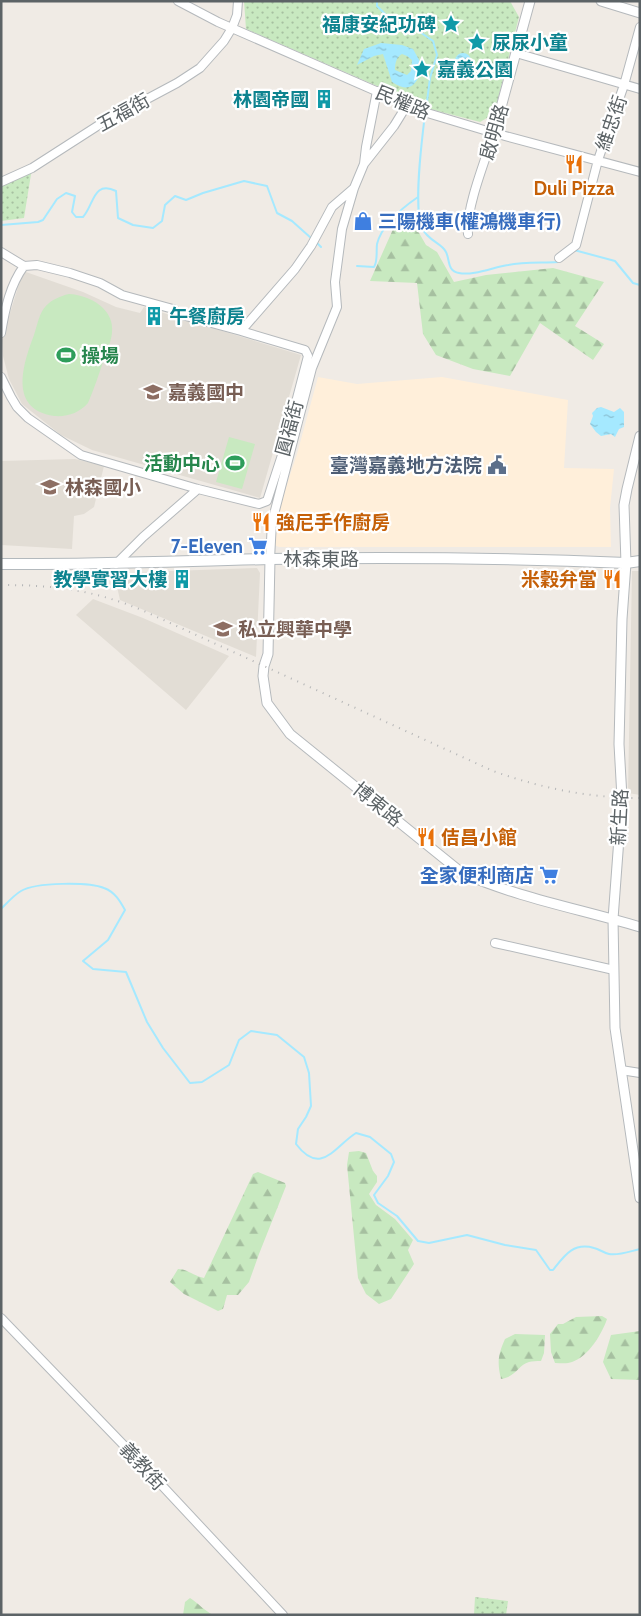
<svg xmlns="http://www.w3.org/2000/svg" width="641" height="1616" font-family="Cabin,'Noto Sans TC',sans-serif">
<defs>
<pattern id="green-dots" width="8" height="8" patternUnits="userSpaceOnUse" patternTransform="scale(1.25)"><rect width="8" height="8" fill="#c8e9c0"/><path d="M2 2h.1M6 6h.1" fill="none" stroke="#a6c0a0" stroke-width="1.8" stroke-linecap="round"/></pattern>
<pattern id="forest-firs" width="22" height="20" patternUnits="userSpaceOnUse" patternTransform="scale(1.25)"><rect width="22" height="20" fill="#c8e9c0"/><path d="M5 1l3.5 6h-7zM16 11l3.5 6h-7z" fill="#a6c0a0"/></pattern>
<pattern id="water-ripples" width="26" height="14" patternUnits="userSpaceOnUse" patternTransform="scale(1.25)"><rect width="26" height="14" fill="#a5e9ff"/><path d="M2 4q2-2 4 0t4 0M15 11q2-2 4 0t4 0" fill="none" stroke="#8ac0d2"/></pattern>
</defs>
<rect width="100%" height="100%" fill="#f0ebe5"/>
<path fill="#ffefda" d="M318,377L357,384L442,377L568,400L564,468L614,469L610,508L611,547H279L274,545L278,511L297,454Z"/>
<path fill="#e2ddd5" d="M23,271L83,292L116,307L140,313L144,307L301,355L260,498L92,450L61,435L22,404L9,379L3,356L2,339Z
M75,459L104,466L94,507L84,514L74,516L72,549L1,545V461Z
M257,568L260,573L256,657L120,600L114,573Z
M632,571H640V795L628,793Z
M93,599L143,618L229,656L186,710L76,615Z"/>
<path fill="url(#green-dots)" d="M244,1H510L519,17L494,114L480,122L430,109L246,29Z
M32,168L24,218L1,221V182Z
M475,1597L508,1601L506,1615H474Z"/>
<path fill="url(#forest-firs)" d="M407,212L426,245L437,252L454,282L486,275L553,268L604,282L575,326L604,344L593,360L540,323L510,376L473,369L436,355L423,334L417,283L370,281L394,227Z
M359,1151L366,1153L373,1171L377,1176V1182L369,1194L376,1205L395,1219L413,1240L408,1250L414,1264L391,1299L379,1304L366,1294L358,1278L347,1165L349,1152Z
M258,1172L285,1183L286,1186L259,1254L249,1282L238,1295H227L223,1309L218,1311L184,1294L170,1282L178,1269C187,1269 194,1276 204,1278L253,1174Z
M602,1316L607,1319C602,1334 588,1357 572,1362C567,1364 561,1363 555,1363L551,1352L550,1334L558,1324H563L576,1317Z
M640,1331V1380L611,1379L603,1362L611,1335Z
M515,1334L545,1335L544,1353L541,1361C537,1361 532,1361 529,1362C518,1365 516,1377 501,1379C497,1362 498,1355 505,1339Z
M190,1598C198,1603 205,1611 213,1615H183L185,1602Z"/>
<path fill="#c8e9c0" d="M69,294C90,295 115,309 112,333C111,342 107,351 104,359C99,374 94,389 88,403C79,413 68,417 54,416C8,409 23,364 34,335C37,326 39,314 45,307C51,300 60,296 69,294Z
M229,437L255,444L242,489L216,482Z"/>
<path fill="url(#water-ripples)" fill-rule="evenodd" d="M381,43L402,45L413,49L423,67C416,85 411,94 392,82L383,54L374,56L357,65L364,49ZM402,54L407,56L412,60L411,71L407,75L395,70C395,64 396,57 402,54Z
M455 61a8 8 0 1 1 16 0a8 8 0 1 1-16 0Z
M601,407L614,412L620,408L624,412V427L619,429L615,437L611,434L601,436L596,432L590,424L593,416L592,413L597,408Z"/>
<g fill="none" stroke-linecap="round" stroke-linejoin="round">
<path stroke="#a5e9ff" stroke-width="2" d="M377,1V6L390,19L420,32L433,41L437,55L430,78L426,109
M425,114C422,139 413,207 422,228C428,241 442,243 446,252C450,260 447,271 459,273C473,276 494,267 508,265C524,262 541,263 558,262L560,260
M1,225L38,222L43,220L57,199L66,193L75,196L72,212L76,217H83C94,205 93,180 116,191L118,218L133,225L153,228L162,221L165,205L175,196L186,200L203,193L244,181L267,186L277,213L292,221L311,238
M315,241L321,247
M574,250L615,261L633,283L640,285
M357,266L374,267C378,261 376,252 377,244C382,224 402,208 418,197
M1,909C7,903 14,895 21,891C36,882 89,882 104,888C115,892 120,901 125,910L108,940L83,961L93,969L126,972L147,1022L163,1048L190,1083L202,1082L229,1065L239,1040L251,1031L277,1035L304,1057L309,1073L311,1106L306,1117L298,1129L296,1144C321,1177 335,1146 356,1133L370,1137L391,1154L394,1162L388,1176L374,1195L378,1203L397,1216L418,1241L429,1243L467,1235L505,1245L536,1250L550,1270H553C564,1256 573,1242 594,1248C599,1249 604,1253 609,1254C618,1256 631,1251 640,1249"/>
<g stroke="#b5b9bc" stroke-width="10">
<path id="minor" d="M178,1L218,22L424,112L494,133L640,172
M516,53L640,89
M364,164L394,126L407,105
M1,182L32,168L102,123L177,83L200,68L224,41L232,28L237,15L238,1
M468,234C465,210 486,158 494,133
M1,252L24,266
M559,258L576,245L598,160L624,85L640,27
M1,333C5,309 10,285 24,266L37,265L70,273L100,283L122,295L173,309L182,315L241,331
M1,377L11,397L17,407L28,418L81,455L198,489L259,504L267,501L283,452L308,356L305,350L241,331L295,269L311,246L332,207L354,188
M270,559L272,522L312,368L337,307L335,282L342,229L354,188L364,164L366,147L377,91
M116,564L143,537L198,489
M495,943L614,970
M621,1070L640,1073
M1,1318L140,1462L283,1615"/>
</g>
<g stroke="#b5b9bc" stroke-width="11">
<path id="tertiary" d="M601,1L640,13
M494,133L530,1
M640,436L627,489L624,505L626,563L622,619L619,744L622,798L613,919L615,1028L640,1198
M270,559L268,654L264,666L263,676L267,703L290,734L462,873C519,898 580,909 640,927"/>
</g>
<g stroke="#b3b9bd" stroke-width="12">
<path id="secondary" d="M1,564C91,565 180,561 270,559C389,557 507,558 626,563L640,561"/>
</g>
<use href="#minor" stroke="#fff" stroke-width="8"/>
<use href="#tertiary" stroke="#fff" stroke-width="9"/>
<use href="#secondary" stroke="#fff" stroke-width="10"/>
<path stroke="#b4b5b6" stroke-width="2" stroke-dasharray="1 6" stroke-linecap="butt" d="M1,585C55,585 94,590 144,611L493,771C541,788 589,798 640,798"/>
</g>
<defs>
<g id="sight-bare" transform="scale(1.5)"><path d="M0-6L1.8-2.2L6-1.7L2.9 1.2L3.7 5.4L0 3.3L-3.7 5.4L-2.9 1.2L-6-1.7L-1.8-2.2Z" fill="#0f9aa8" stroke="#fff" stroke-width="2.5" paint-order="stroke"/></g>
<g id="building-bare" transform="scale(1.5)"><path d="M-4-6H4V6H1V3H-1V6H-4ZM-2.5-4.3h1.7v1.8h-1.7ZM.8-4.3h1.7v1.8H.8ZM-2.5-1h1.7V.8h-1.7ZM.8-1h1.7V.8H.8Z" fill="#0f9aa8" stroke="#fff" stroke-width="2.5" paint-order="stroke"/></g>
<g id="restaurant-bare" transform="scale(1.5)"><path d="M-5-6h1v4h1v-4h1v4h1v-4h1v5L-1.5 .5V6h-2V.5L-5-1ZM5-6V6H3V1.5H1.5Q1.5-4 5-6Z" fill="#e8710a" stroke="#fff" stroke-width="2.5" paint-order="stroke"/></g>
<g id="shop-bare" transform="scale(1.5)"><path d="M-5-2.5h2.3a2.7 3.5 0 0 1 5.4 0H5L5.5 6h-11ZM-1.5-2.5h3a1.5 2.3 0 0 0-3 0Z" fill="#3f7fe0" stroke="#fff" stroke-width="2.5" paint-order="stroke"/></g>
<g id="stadium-bare" transform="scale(1.5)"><path d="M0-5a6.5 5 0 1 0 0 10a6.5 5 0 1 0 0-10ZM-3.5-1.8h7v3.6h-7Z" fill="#2e9e5b" stroke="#fff" stroke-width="2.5" paint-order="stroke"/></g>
<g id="school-bare" transform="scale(1.5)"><path d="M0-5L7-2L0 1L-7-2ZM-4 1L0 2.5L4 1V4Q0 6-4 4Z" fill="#8d6e63" stroke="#fff" stroke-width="2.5" paint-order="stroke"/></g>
<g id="civic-bare" transform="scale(1.5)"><path d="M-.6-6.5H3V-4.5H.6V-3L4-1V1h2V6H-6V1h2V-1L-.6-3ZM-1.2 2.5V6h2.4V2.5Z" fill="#5c6f8a" stroke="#fff" stroke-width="2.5" paint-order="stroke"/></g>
<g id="supermarket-bare" transform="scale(1.5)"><path d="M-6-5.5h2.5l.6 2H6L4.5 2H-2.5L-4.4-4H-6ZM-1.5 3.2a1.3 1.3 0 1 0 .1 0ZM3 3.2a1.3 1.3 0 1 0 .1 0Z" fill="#3f7fe0" stroke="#fff" stroke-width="2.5" paint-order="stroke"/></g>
</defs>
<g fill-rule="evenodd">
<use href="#sight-bare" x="451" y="24"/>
<use href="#sight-bare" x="477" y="42"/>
<use href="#sight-bare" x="422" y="69"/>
<use href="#building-bare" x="324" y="99"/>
<use href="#restaurant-bare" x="574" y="164"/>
<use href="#shop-bare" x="363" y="221"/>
<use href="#building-bare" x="154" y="316"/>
<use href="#stadium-bare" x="66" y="355"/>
<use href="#school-bare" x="153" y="392"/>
<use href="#stadium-bare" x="235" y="463"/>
<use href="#civic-bare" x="497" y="465"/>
<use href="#school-bare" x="50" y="487"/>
<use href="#restaurant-bare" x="261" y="522"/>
<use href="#supermarket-bare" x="258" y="546"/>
<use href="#building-bare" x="182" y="579"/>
<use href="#restaurant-bare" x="612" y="579"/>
<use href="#school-bare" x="223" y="629"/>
<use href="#restaurant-bare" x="426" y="837"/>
<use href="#supermarket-bare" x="549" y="875"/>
</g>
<g text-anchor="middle" stroke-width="4.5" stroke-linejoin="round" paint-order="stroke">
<g font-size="19" font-weight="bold" fill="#0d838f" stroke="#fff" text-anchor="end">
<text x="436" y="31">福康安紀功碑</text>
<text x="492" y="49" text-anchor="start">尿尿小童</text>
<text x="437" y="76" text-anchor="start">嘉義公園</text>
<text x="309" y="106">林園帝國</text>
<text x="169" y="323" text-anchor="start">午餐廚房</text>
<text x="167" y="586">教學實習大樓</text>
</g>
<g font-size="19" fill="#5c6366" stroke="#fff">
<text transform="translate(403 102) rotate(23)" y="7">民權路</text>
<text transform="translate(123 112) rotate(-29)" y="7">五福街</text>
<text transform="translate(611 123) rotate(-71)" y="7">維忠街</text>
<text transform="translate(494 132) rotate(-74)" y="7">啟明路</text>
<text transform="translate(289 428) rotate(-75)" y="7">圓福街</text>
<text x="321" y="566">林森東路</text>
<text transform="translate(378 804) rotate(39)" y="7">博東路</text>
<text transform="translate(619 817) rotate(-87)" y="7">新生路</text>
<text transform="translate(143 1466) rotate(47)" y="7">義教街</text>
</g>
<g font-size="19" font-weight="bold" fill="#c56008" stroke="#fff" text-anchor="start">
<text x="574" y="195" text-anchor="middle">Duli Pizza</text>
<text x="276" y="529">強尼手作廚房</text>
<text x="597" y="586" text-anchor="end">米穀弁當</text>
<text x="441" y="844">佶昌小館</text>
</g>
<g font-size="19" font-weight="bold" fill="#366cbe" stroke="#fff" text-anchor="end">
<text x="378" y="228" text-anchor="start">三陽機車(權鴻機車行)</text>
<text x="243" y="553">7-Eleven</text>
<text x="534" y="882">全家便利商店</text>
</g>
<g font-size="19" font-weight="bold" fill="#27864d" stroke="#fff" text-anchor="start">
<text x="81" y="362">操場</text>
<text x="220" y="470" text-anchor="end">活動中心</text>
</g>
<g font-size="19" font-weight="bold" fill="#785e54" stroke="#fff" text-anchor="start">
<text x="168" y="399">嘉義國中</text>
<text x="65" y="494">林森國小</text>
<text x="238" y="636">私立興華中學</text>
</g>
<g font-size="19" font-weight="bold" fill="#4e5e75" stroke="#fff" text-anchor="end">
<text x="482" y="472">臺灣嘉義地方法院</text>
</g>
</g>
<rect width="641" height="1616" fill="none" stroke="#5c6366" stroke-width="5"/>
</svg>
